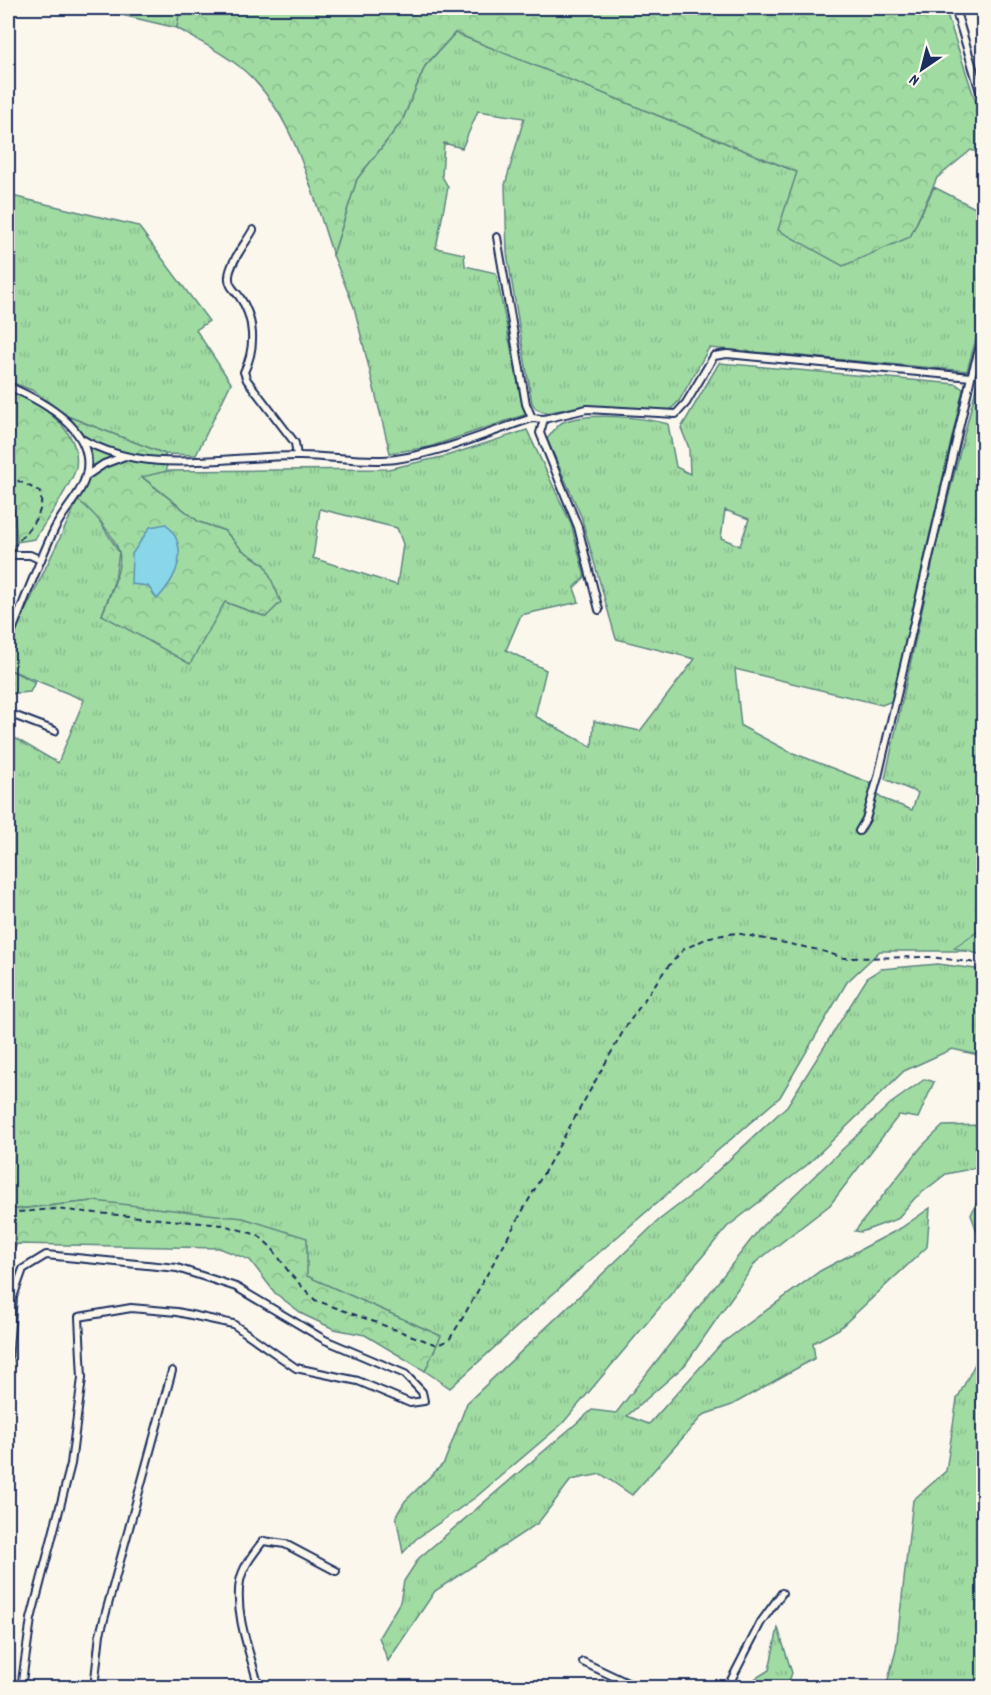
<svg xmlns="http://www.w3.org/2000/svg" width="991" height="1695" font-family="Dekko,sans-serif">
<defs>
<pattern id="grass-tufts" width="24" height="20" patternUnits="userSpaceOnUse" patternTransform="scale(1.5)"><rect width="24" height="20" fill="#a0dba2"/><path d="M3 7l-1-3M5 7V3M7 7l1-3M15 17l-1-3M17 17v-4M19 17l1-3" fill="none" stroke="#89bc8e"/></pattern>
<pattern id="forest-crowns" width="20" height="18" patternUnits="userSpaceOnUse" patternTransform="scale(1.5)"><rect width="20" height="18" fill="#a0dba2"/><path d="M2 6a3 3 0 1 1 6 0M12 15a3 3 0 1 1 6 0" fill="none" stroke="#89bc8e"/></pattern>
</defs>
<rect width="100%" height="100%" fill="#fbf7ec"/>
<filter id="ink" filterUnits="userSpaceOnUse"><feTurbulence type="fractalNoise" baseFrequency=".0167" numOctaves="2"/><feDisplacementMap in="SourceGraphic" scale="12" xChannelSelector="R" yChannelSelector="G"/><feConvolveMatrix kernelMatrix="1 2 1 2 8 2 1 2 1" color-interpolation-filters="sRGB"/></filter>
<g filter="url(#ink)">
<path fill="url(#grass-tufts)" stroke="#5e8580" stroke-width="1.5" fill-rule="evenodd" d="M92,8H180L177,28Z
M455,33L797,172L910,237L934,187L983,212V314L967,371L709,348L679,401L669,411L585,405L546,413L536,409L532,403L507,253L505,185L524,118L478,111L462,148L444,143L442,176L448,187L436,248L464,254L465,266L496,273L523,408L527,414L429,447L390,453L354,307L333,255L357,179L402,121L425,66Z
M8,195L138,226L209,321L196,330L231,383L196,455L165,454L67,416L34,391L8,381Z
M983,361V928L955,947L970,951H880L847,982L780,1097L588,1262L450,1388L425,1371L440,1336L306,1276L94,1201L8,1210V734L58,763L84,700L8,669V647L78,500L94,512L119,552L115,579L102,615L225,602L266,617L265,565L242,550L225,531L199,522L141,476L167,471L388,469L446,456L527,430L571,524L585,577L574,588L579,602L521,615L506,650L546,670L535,716L592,747L594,721L640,731L695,659L616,639L581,516L547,439C551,434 557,425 563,422C589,412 642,417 668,424L676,467L690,474L689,448L681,428L719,363L956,384L963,389L892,701L882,705L735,669L741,726L788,751L868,782L881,798L912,810L918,793L885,779L937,542ZM320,509L397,528L403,544L397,585L313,558ZM725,510L749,519L740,546L721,538Z
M8,504L14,509L17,542L8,552Z
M938,964L983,970V1056L952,1049L904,1071L807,1165L727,1227L563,1423L476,1497L416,1539L403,1553L396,1516L405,1501L444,1463L467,1403L659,1220L689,1197L787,1106L868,977L881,969Z
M925,1079L934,1082L918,1118L899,1115L830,1205L756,1262L685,1365L627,1416L649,1424L722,1343L820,1271L901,1228L930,1208L927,1247L839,1329L813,1343L815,1358L732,1405L703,1415L632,1495L601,1474L571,1480L538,1523L435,1591L388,1661L379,1637L400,1602L404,1581L419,1558L592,1410L616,1413L761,1227L890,1104Z
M983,1125V1171L975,1168L946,1174L915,1198L897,1219L861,1232L855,1231L922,1146L943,1126Z
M982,1190L984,1192L983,1247L971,1215Z
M983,1275V1687H886L896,1650L913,1500L946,1471L957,1399L982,1350L980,1296Z
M778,1628L792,1673L787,1687H752L753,1680L769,1670Z"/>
<path fill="url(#forest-crowns)" stroke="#5e8580" stroke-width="1.5" d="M180,8H945L983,124V154L971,150L937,178L910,237L843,266L778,230L797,172L455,33L425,66L402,121L357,179L333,255C311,191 295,112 240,67C222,52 198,41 177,28Z
M8,388C37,402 82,428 76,467C75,480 43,525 35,539L17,542L14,509L8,504Z
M67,416L165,454L167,471L142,477L199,522L225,531L242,550L265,565L281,602L266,617L225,602L190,664L102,615C108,600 123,567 119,552C114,534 92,511 78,500C99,462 98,447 67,416Z
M8,669L35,682L30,692L8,694Z
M983,928V955L954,948Z
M94,1201L243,1218L307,1238V1276L441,1336L425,1371L365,1335L334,1329L304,1315L275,1293L250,1260L219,1248L17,1244L8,1263V1210Z"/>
<path fill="#89d6e8" stroke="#5d93b1" stroke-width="1.5" d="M166,524C190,548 178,577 157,599L148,586L131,584L132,554L150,527Z"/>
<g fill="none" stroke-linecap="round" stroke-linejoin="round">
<g stroke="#1b2f5e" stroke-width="10">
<path id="lane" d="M955,8L984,105
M253,230C246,243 230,262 229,276C228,285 234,290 239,296C255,318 256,348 244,372L247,380L295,443L297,456
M497,237L526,404L532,418
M8,386C42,401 97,429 86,475C81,495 63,511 54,530C37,566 23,604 8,641
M544,419L540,433L578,527L599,610
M80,438C147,478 226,455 300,456C331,456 366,463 396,459C443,452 488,433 532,418L544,419L587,409L676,414L686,403L714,356L727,354L971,377
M86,476L104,464L125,456
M8,555H30L41,560
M8,713L55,731
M859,831L866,819L878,777L971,377L984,333
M8,1362L13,1297L23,1269L46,1255L177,1268L236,1287L325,1340L405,1374L422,1392L424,1401L410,1403L358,1381L296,1368L233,1324L177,1312L131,1308L79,1317L82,1378L71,1464L31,1619L21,1688
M583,1662L638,1688
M94,1688L100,1634L172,1371
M259,1688C251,1655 234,1615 240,1581C243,1566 254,1553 263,1541L285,1544L336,1571
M727,1688L761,1622L782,1593"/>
</g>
<path stroke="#1b2f5e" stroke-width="2" stroke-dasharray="6 4.5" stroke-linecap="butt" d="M8,476L39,491C48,513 27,529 15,546
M8,1213L54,1209L223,1225L258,1235L272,1248L291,1275L315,1300L437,1345L449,1340L462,1319L625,1028L665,970L684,949L710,937L736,933L819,950L844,958L930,957L984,964"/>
<use href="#lane" stroke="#fbf7ec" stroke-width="6"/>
</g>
</g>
<rect width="991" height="1695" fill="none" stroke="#fbf7ec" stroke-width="30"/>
<rect x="15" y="15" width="961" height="1665" fill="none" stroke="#1b2f5e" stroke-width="2" filter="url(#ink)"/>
<g transform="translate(922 69) rotate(215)" stroke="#fbf7ec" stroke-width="4.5" paint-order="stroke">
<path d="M0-4.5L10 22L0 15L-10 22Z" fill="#1b2f5e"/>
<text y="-9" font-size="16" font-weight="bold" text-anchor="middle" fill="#1b2f5e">N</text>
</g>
</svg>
